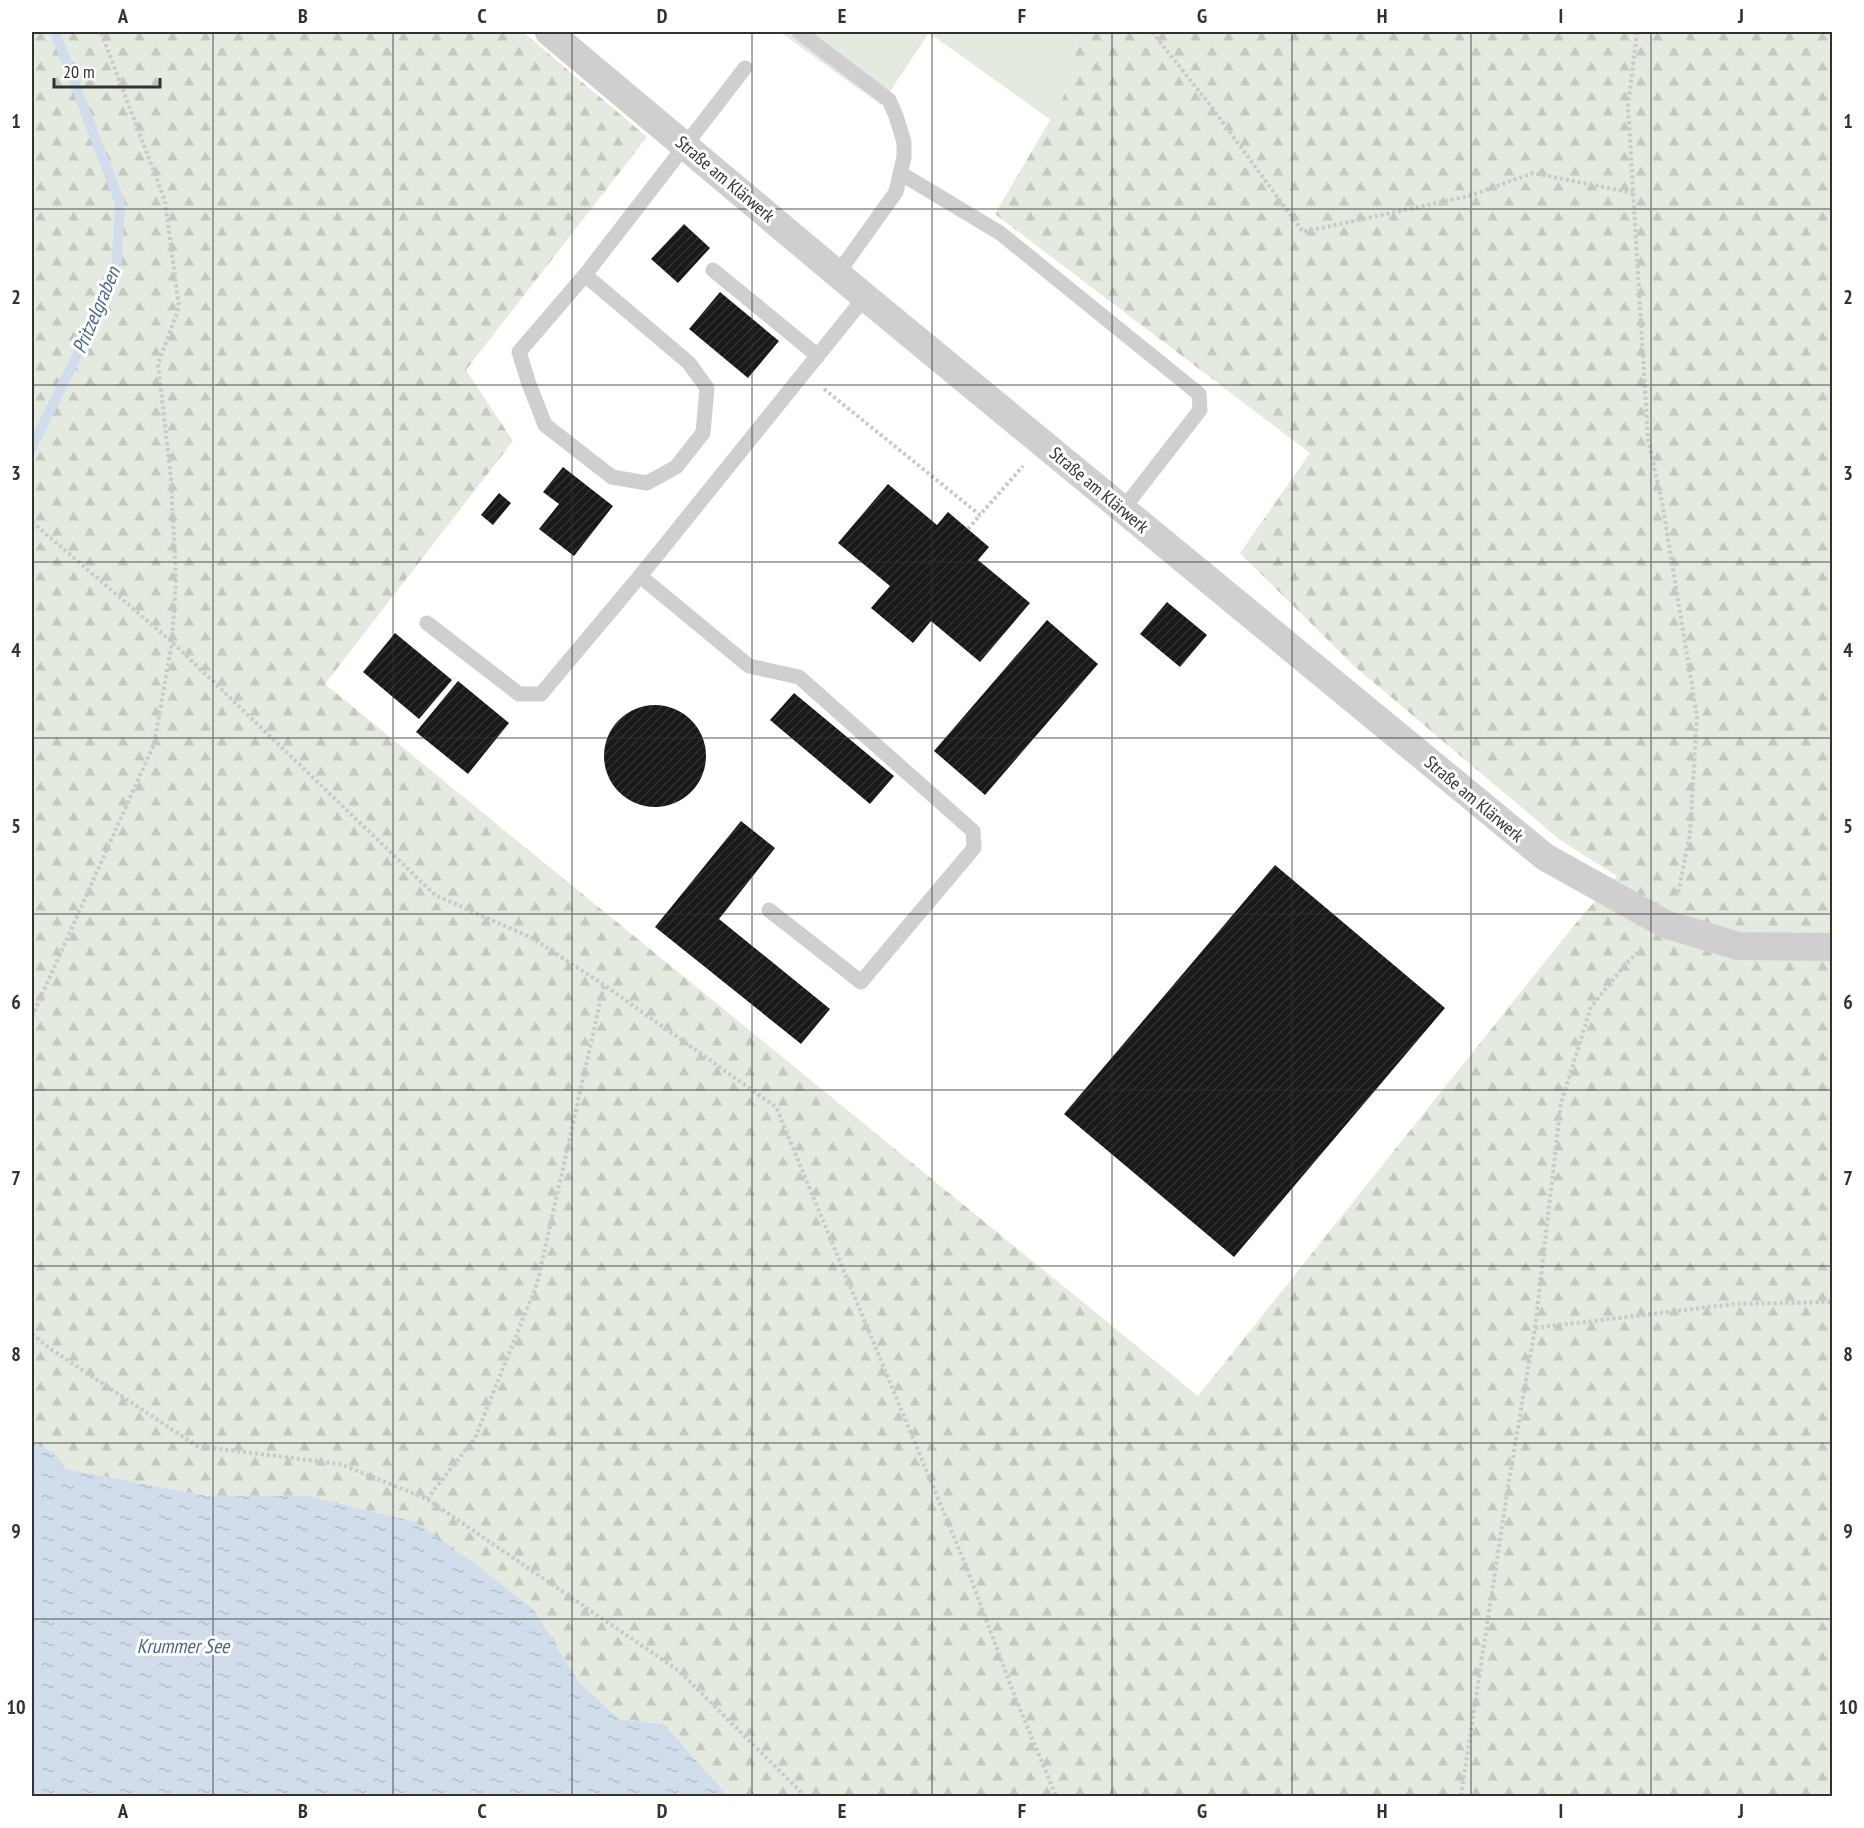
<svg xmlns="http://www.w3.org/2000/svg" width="1864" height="1828" font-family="'PT Sans Narrow',sans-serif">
<defs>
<pattern id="forest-firs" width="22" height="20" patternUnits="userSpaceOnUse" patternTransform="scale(1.5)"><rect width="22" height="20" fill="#e4eadf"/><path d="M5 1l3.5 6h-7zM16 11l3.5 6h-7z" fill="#c4c9c0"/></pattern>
<pattern id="water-ripples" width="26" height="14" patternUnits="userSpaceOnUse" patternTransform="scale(1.5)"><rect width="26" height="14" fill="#d1ddea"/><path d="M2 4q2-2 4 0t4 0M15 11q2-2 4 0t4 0" fill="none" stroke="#b4bec9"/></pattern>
<pattern id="building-hatch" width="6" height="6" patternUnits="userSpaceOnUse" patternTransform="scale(1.5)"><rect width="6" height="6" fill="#191919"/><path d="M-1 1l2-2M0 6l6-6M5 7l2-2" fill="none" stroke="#323232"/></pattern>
</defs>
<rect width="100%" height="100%" fill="#fff"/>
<path fill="#e4eadf" d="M780,32H1079L1063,98L1051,120L929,33L881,105Z"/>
<path fill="url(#forest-firs)" d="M32,32H523L647,137L466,370L513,441L325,684L1198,1396L1576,923L1617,876L1560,840L1353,665L1240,553L1310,453L995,214L1063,98L1079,32H1832V1796H728L664,1724L619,1719L579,1682L534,1610L308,1496H208L65,1469L53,1452L32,1442Z"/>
<path fill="url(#water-ripples)" d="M32,1442L53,1452L66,1469L208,1496H308L415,1522L473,1562L534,1610L579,1682L619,1719L664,1724L728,1796H32Z"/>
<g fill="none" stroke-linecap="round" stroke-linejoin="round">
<path stroke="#d1ddea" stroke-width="10" d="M32,447L104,301L117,261L120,203L55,32"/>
</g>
<path fill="url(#building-hatch)" d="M684,224L710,248L678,283L651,259Z
M720,292L779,341L748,378L689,329Z
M563,467L613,506L574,556L539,529L559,504L543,492Z
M888,484L937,525L948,512L989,547L978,560L1030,603L980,662L931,621L913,643L871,608L890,586L838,543Z
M499,493L511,503L493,525L481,515Z
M1167,602L1207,635L1180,667L1140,634Z
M1047,620L1098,664L985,795L934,751Z
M395,633L452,680L419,719L363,672Z
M458,681L509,723L468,774L416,732Z
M794,693L894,776L870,804L770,720Z
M604 756a51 51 0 1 1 102 0a51 51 0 1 1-102 0Z
M741,821L775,848L719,919L830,1009L801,1044L655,927Z
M1275,865L1445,1008L1234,1257L1064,1114Z"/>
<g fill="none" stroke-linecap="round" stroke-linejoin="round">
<path stroke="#c9c9c9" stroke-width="4" stroke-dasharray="3 3" stroke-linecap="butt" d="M1152,32L1207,101L1303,232L1469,196L1533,173L1633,193
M1637,32L1628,106L1648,439L1662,502L1697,716L1690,833L1678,894
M824,389L980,515L1023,466
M32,522L172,642L435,895L532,938L604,985L776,1107L966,1566L1017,1702L1056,1796
M968,529L980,515
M32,1017L154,744L172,642L176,578L171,478L158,364L179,307L165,201L101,32
M1535,1328L1734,1304L1832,1302
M32,1334L52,1350L197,1446L340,1464L427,1499L679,1671L805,1796
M427,1499L475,1438L537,1284L604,985
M1461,1796L1510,1474L1535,1328L1561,1103L1591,1007L1625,965L1643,947"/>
<path stroke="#cfcfcf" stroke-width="15" d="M799,32L889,100L896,116L904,142V157L896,192L838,273
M900,173L1000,233L1199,394L1200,410L1123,509
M713,270L818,356
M585,275L689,363L707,388L703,433L676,467L647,483L612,477L545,425L529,384L519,352L585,275L745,68
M427,623L519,694H541L640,576
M769,910L861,982L974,848L973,831L799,677L749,666L640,576L865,297"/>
<path stroke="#cfcfcf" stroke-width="28" d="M549,32L865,297L1545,857L1665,924L1738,946L1832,947"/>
</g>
<path fill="none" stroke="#323232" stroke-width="1.5" stroke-opacity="0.55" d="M213,32V1796M393,32V1796M572,32V1796M752,32V1796M932,32V1796M1112,32V1796M1292,32V1796M1471,32V1796M1651,32V1796M32,209H1832M32,385H1832M32,562H1832M32,738H1832M32,914H1832M32,1090H1832M32,1266H1832M32,1443H1832M32,1619H1832"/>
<g text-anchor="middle" stroke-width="6" stroke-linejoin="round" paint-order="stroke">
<g font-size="18" fill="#323232" stroke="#fff">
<text transform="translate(725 179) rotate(40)" y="6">Straße am Klärwerk</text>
<text transform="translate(1099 490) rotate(40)" y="6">Straße am Klärwerk</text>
<text transform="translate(1474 799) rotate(40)" y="6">Straße am Klärwerk</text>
</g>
<g font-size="20" font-style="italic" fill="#49698c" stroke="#fff">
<text transform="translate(96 310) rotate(-67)" y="7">Pritzelgraben</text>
<text x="183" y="1653">Krummer See</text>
</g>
</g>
<rect width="1864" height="1828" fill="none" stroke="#ffffff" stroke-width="66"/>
<path d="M54 78v9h106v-9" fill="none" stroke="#323232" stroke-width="3"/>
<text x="63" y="78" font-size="18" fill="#323232" stroke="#ffffff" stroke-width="4.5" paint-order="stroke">20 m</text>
<rect x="33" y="33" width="1798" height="1762" fill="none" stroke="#323232" stroke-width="2"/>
<g font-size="20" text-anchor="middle" font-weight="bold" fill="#323232">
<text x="123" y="23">A</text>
<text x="303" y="23">B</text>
<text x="482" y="23">C</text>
<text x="662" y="23">D</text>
<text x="842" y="23">E</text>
<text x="1022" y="23">F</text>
<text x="1202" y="23">G</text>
<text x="1382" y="23">H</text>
<text x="1561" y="23">I</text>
<text x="1741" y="23">J</text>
<text x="16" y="128">1</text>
<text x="1848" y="128">1</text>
<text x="16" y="304">2</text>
<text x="1848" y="304">2</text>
<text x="16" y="480">3</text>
<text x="1848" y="480">3</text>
<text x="16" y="657">4</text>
<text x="1848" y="657">4</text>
<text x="16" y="833">5</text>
<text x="1848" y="833">5</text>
<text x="16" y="1009">6</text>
<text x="1848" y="1009">6</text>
<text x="16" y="1185">7</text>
<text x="1848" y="1185">7</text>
<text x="16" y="1361">8</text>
<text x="1848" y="1361">8</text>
<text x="16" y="1538">9</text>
<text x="1848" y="1538">9</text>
<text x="16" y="1714">10</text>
<text x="1848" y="1714">10</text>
<text x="123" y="1818">A</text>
<text x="303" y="1818">B</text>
<text x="482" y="1818">C</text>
<text x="662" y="1818">D</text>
<text x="842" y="1818">E</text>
<text x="1022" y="1818">F</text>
<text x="1202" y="1818">G</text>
<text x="1382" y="1818">H</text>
<text x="1561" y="1818">I</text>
<text x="1741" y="1818">J</text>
</g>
</svg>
